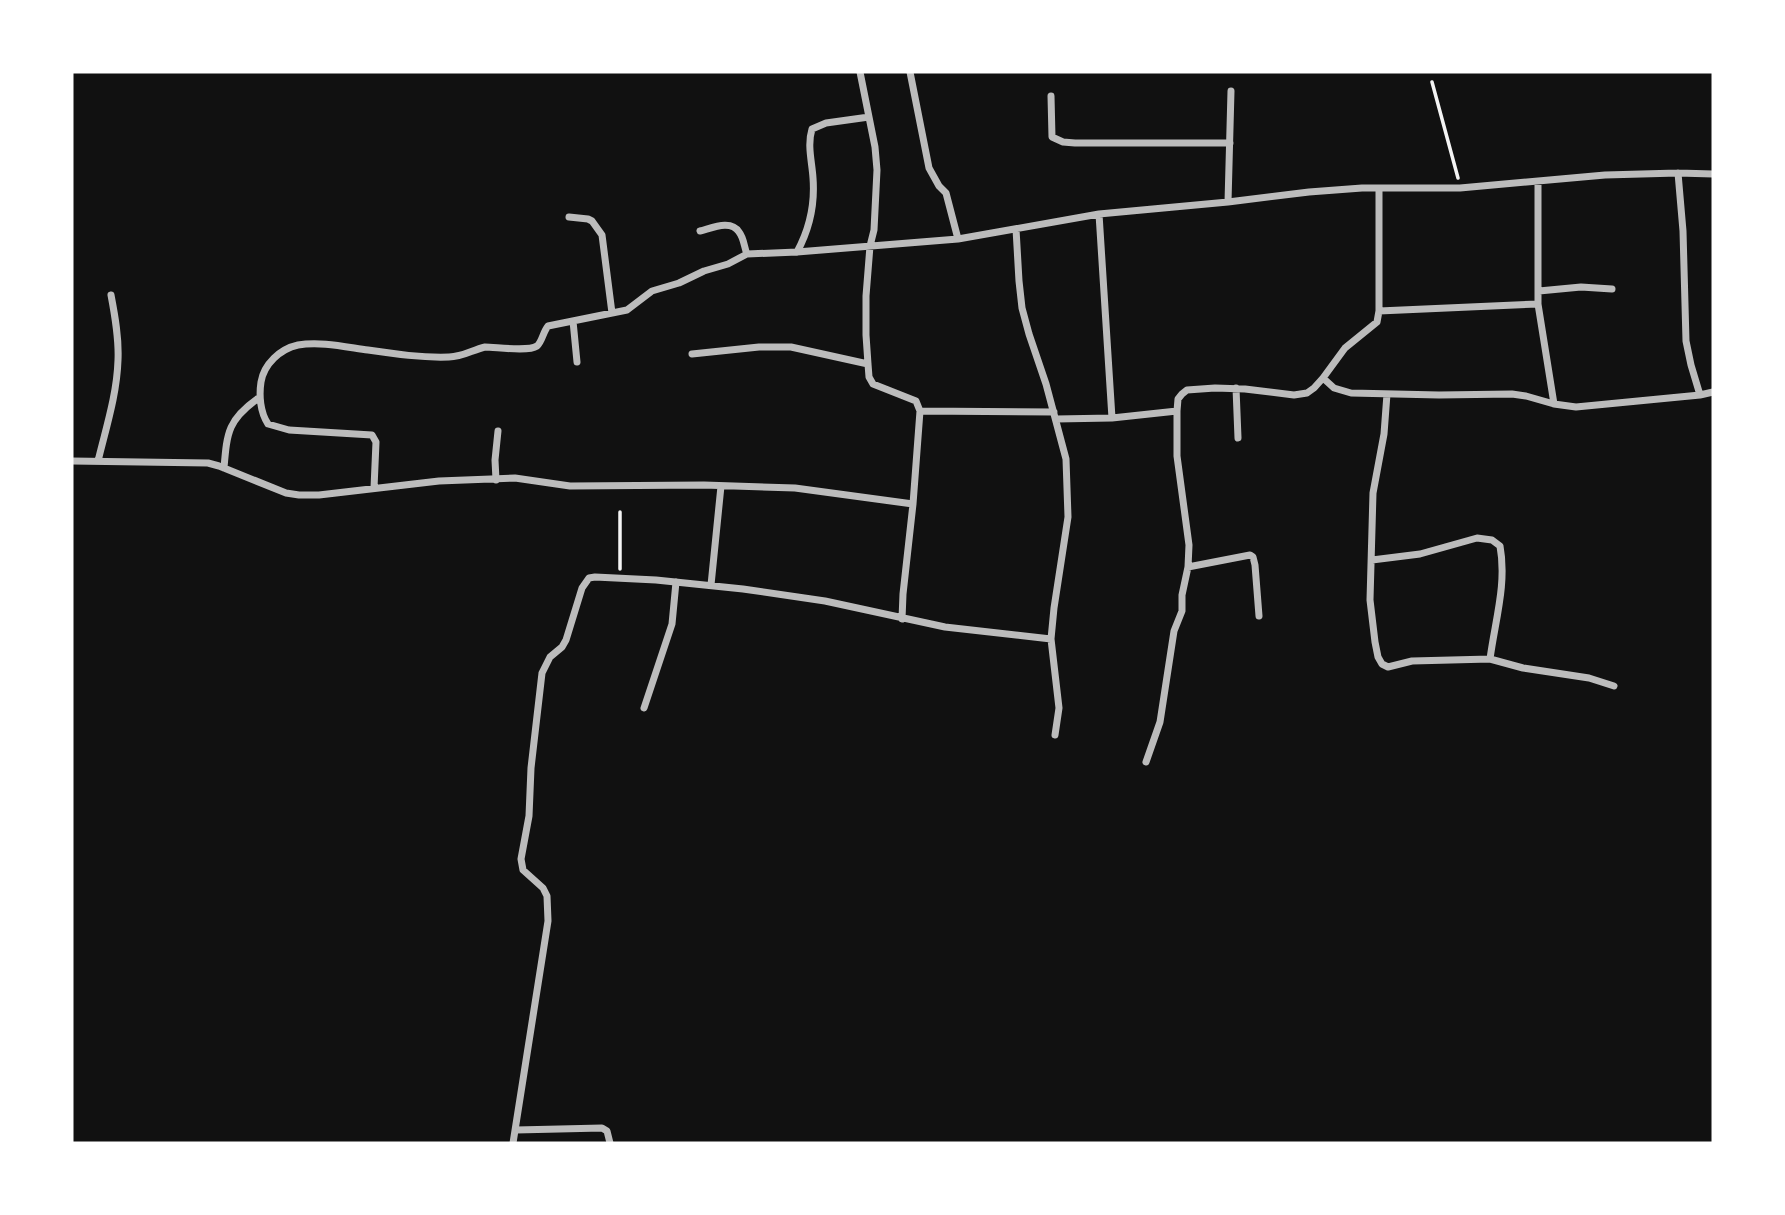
<svg xmlns="http://www.w3.org/2000/svg" width="1785" height="1215" font-family="'IBM Plex Sans',sans-serif">
<rect width="100%" height="100%" fill="#111"/>
<g fill="none" stroke-linecap="round" stroke-linejoin="round">
<path stroke="#f5f5f5" stroke-width="3.5" d="M1432,82L1458,178
M620,512V569"/>
<path stroke="#bcbcbc" stroke-width="7" d="M860,72L875,147L877,170L874,230L870,246L866,296V335L868,364L869,377L873,384L916,401L920,411L913,504L903,594L902,619
M910,72L929,168L939,186L946,193L958,239
M1051,96L1052,137L1063,142L1075,143H1230
M1678,173L1683,231L1686,341L1691,365L1700,395
M1538,182V304L1554,404
M1228,202L1231,91
M1099,214L1112,418
M569,217L588,219L592,221L602,235L612,313
M1016,229L1019,281L1022,308L1029,334L1046,384L1066,459L1068,517L1054,608L1051,639L1059,708L1055,735
M700,231C712,228 731,219 739,232C744,238 744,247 747,254L797,252L958,239L1099,214L1228,202L1309,192L1362,188H1460L1605,175L1678,173L1713,174
M797,252C809,230 815,204 813,178C812,162 807,145 812,129L826,123L869,117
M1539,291L1581,287L1612,289
M1379,311L1538,304
M573,321L577,362
M692,354L759,347H791L868,364
M1323,378L1334,388L1351,393L1439,395L1512,394L1526,396L1554,404L1576,407L1700,395L1713,392
M1236,388L1238,438
M1387,394L1384,434L1373,493L1370,600L1375,642L1378,657L1382,664L1388,667L1412,661L1490,659L1523,668L1589,678L1614,686
M920,411L1054,412
M1056,419L1112,418L1177,411L1178,399L1182,394L1187,390L1215,388L1245,389L1294,395L1307,393L1314,388L1323,378L1345,348L1377,322L1379,311V188
M72,461L208,463L219,466L286,493L299,495H319L439,481L515,478L570,486L704,485L795,488L913,504
M98,461C106,428 117,394 118,360C119,338 115,316 111,295
M224,468C227,432 228,419 260,397
M496,480L495,460L498,431
M374,488L376,442L372,435L289,430L268,424C260,412 259,395 261,382C264,364 280,349 298,345C320,341 346,347 368,350C395,354 422,358 449,357C463,357 472,350 485,347C496,347 528,352 537,346C542,342 543,332 548,326L627,310L652,291L679,283L704,271L728,264L747,254
M1372,560L1420,554L1477,538L1492,540L1500,546C1507,584 1495,621 1490,659
M1188,567L1250,555L1253,557L1255,565L1259,616
M711,585L721,486
M644,708L672,624L676,582
M1146,762L1160,722L1174,631L1182,611V595L1188,567L1189,545L1177,456V411
M516,1130L602,1128L607,1131L610,1143
M513,1143L548,921L547,896L543,888L523,870L521,859L529,816L531,768L542,673L550,657L562,647L566,640L582,588L589,578L595,577L656,580L743,589L825,601L945,627L1051,639"/>
</g>
<rect width="1785" height="1215" fill="none" stroke="#ffffff" stroke-width="147"/>
</svg>
